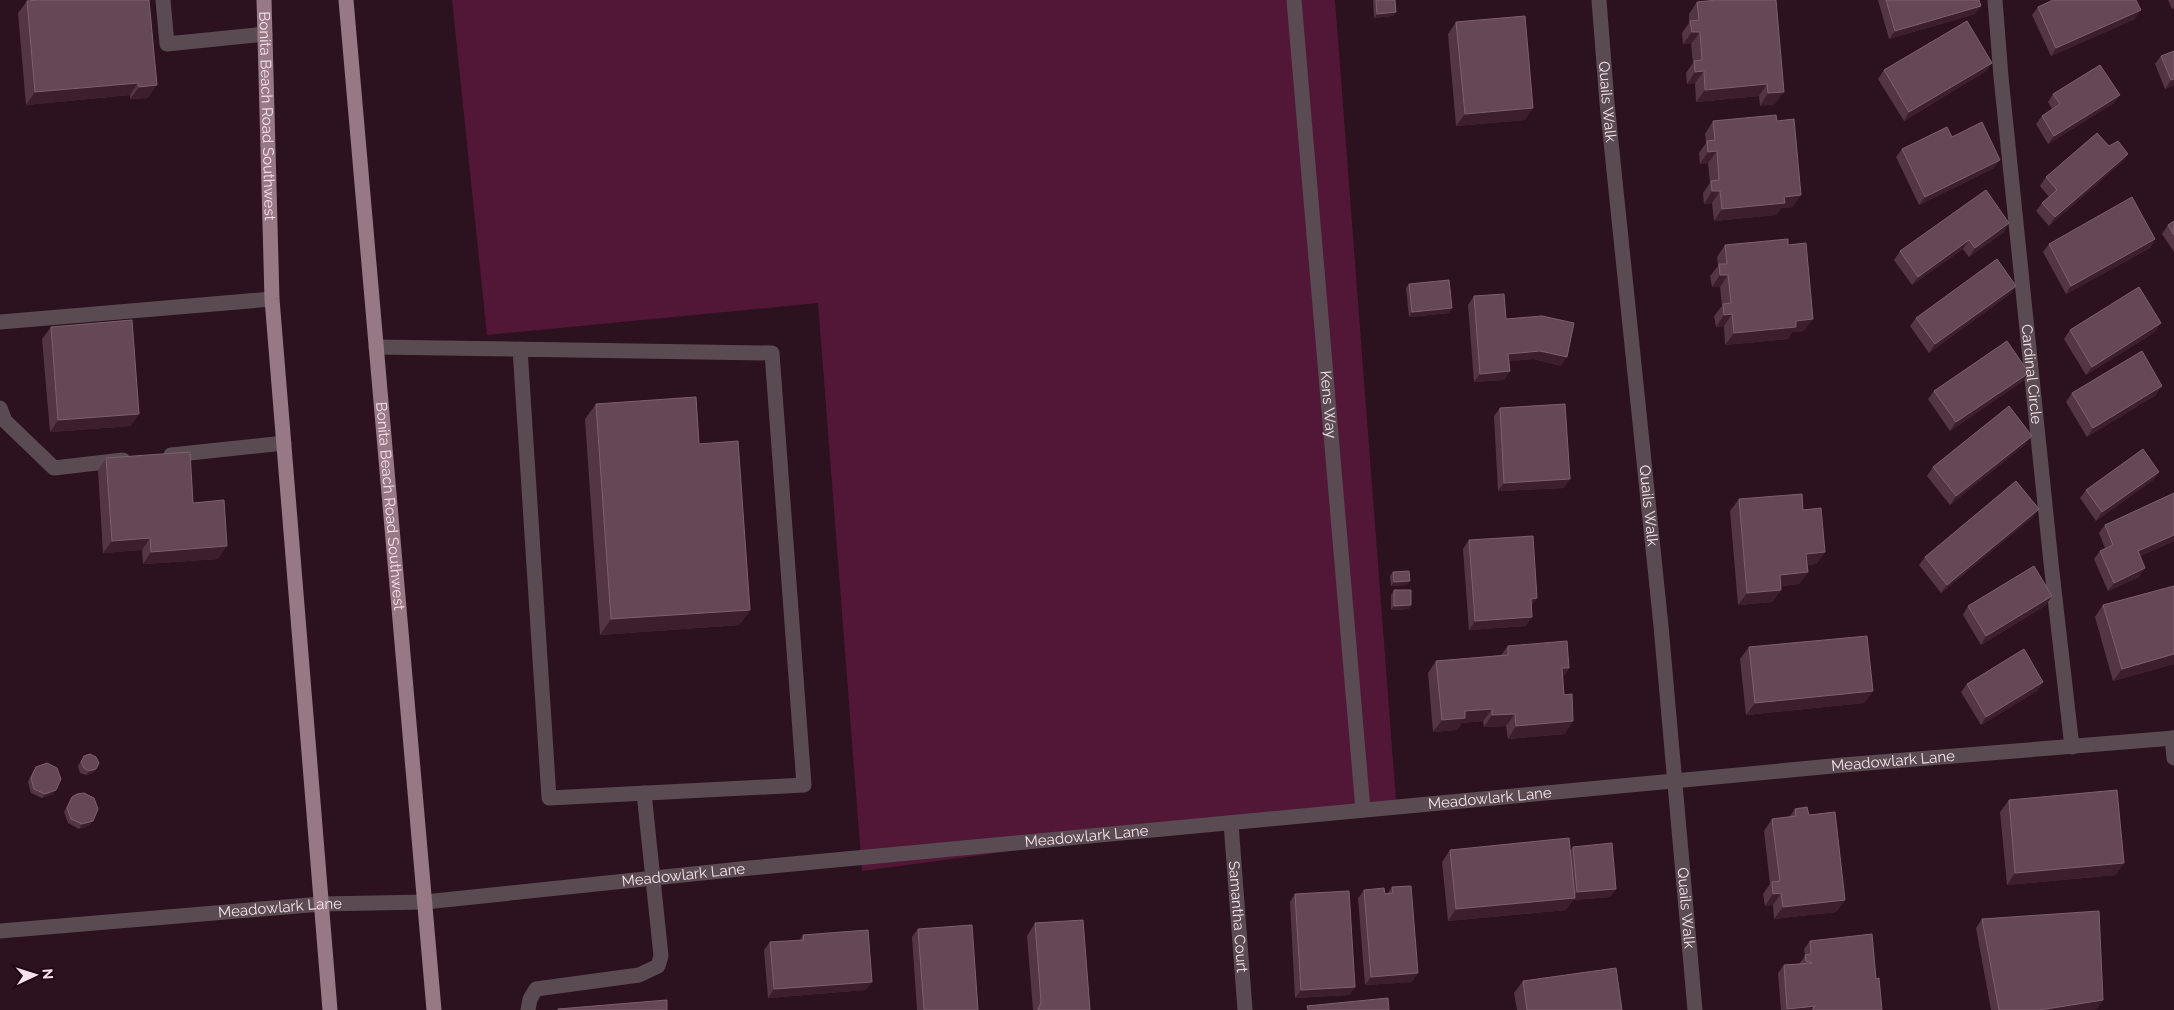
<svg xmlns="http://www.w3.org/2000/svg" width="2174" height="1010" font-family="Raleway,sans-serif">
<rect width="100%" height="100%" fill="#2c111f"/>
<path fill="#521637" d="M452,0H1335L1396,800L862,871L818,303L487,335Z"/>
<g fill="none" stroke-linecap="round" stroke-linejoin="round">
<g stroke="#594b51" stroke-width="15">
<path d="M163,0L167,44L265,34"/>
<path id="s1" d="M1294,0L1363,810"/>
<path id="s2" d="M1599,0L1607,103L1661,626L1695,1010"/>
<path id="s3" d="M1995,0L2001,77L2051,563L2072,747"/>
<path d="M0,322L272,299"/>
<path d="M376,347L772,353L804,785L549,798L520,349"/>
<path d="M0,408L5,421L54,468L123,460"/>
<path d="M171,455L284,443"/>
<path d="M2172,738L2174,758"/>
<path id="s4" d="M1231,823L1245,1010"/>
<path id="s5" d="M0,931L321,904L425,902L750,868L1843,765L2174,738"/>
<path d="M528,1010L530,999L536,989L639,975L658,966L661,956L644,793"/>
</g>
<g stroke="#977986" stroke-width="15">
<path id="s6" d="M264,0L272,299L330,1010"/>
<path id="s7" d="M346,0L434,1010"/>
</g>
</g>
<path fill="#533644" d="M149,0L148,98L130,99V95L26,105L18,13L27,1Z
M1373,0H1395L1396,12L1393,16L1374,18Z
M1776,0L1775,104L1760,106L1759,96L1696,102L1695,83L1687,84L1686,73L1693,63L1691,44H1683L1682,33L1689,23V14L1697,2Z
M1878,0H1979L1975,14L1889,39Z
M2168,0H2174V8L2172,9Z
M2038,7L2135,19L2051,56L2032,15Z
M1456,22L1525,120L1456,126L1448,34Z
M2161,56L2174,85L2165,89L2155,64Z
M1992,63L1986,71L1904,121L1878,79L1884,70Z
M2053,94L2114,103L2048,144L2036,124L2042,116L2052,109L2048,102Z
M1713,121L1793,207L1781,208L1776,215L1714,221L1712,203L1704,204L1703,193L1710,183L1708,163L1700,164L1699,153L1706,143L1705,134Z
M1952,137L1994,168L1919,205L1896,157L1902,149Z
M2109,146L2128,154L2122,162L2049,226L2036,211L2042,203L2049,197L2040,186L2046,177Z
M2174,221V252L2162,234L2168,225Z
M2009,223L2004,232L1969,257L1963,249L1912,285L1894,260L1900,251Z
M2155,239L2150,248L2066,294L2043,252L2049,244Z
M1725,245H1788L1804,331L1792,332L1788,339L1725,345L1724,326L1716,327L1714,316L1722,306L1720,287H1712L1710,276L1718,266L1717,257Z
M1409,284L1449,313L1409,317L1406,288Z
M2016,286L2010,294L1929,353L1910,326L1916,318Z
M1474,296L1561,366L1534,359L1509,361L1510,371L1504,380L1474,382L1468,305Z
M51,327L131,426L50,432L42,339Z
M2070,330L2155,332L2086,375L2064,339Z
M2029,373L2023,381L1950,431L1928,399L1934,391Z
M2072,393L2156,395L2087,437L2066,402Z
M596,404L699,444L750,610L739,625L600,635L585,419Z
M1500,408L1564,488L1498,491L1494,416Z
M2026,444L1950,505L1927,476L1933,467Z
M106,458L193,503L218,559L143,564L142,550L103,553L98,470Z
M2159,472L2153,480L2096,521L2080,498L2086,490Z
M2174,493V541L2140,556L2139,577L2108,591L2094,559L2100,551L2105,548L2099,533L2105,525Z
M1739,499L1803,510L1825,552L1816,564L1807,565L1808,572L1799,584L1781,586V590L1772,602L1738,605L1730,511Z
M2033,517L1941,593L1919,565L1925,557Z
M1469,540L1537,598L1531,606L1526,626L1469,630L1463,549Z
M1393,572L1407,585L1391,586L1390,576Z
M2174,586V664L2113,681L2095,617L2103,605Z
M1394,590L1411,605L1408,609L1391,610V595Z
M2052,596L2046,605L1981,645L1963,615L1968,606Z
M1508,646L1569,668L1563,677L1565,734L1508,739L1506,726L1484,727L1483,721L1462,723L1457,730L1433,732L1428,673L1436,661L1501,655Z
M1749,647L1873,691L1864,703L1746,715L1740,659Z
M2043,682L2037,691L1981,725L1961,692L1967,684Z
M84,756L96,769L93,773L86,775L80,773L78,766Z
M36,767L53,794L42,798L31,793L28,782L33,771Z
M72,797L90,825L79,829L68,823L64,812L69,802Z
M2009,800L2116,875L2007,885L2000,812Z
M1795,809L1809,815L1845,900L1836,912L1774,919L1773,905L1765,906L1763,894L1770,884L1764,831L1772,819L1789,817Z
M1573,847L1616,889L1610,897L1573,900L1566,910L1448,921L1442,862L1450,850L1570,851Z
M1392,887L1412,982L1365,985L1358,898L1364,890L1387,894Z
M1295,894L1355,987L1349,995L1295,998L1290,902Z
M1982,919L2097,1009L2088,1010H1991L1976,928Z
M1035,923L1090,1010H1033L1027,936Z
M918,929L978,1010H917L912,937Z
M803,935L866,990L768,998L764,950L770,942L800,940Z
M1810,941L1876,979L1882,1010H1781L1778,973L1784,965L1799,964L1805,956L1804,949Z
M1523,981L1622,1010H1517L1514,993Z"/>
<path fill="#3c1f2d" d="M1981,6L1975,14L1889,39L1895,31Z
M2141,10L2135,19L2051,56L2056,48Z
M1396,12L1393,16L1374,18L1377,14Z
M1692,32H1700L1691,44H1683Z
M1992,63L1986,71L1904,121L1909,112Z
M1704,71L1695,83L1687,84L1695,72Z
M2174,79V85L2165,89L2171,80Z
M138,83L130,95L26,105L35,92Z
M1767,84L1759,96L1696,102L1705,90Z
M157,85L148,98L130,99L139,87Z
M1784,92L1775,104L1760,106L1768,93Z
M2120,95L2114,103L2048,144L2054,136Z
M1533,108L1525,120L1456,126L1465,114Z
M1717,151L1708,163L1700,164L1708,152Z
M2128,154L2122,162L2049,226L2055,217Z
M2000,160L1994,168L1919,205L1925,197Z
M1712,191H1720L1712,203L1704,204Z
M1801,195L1793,207L1781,208L1776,215L1714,221L1722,209L1784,197Z
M2009,223L2004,232L1969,257L1975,248Z
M2155,239L2150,248L2066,294L2071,286Z
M1969,240L1963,249L1912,285L1918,277Z
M1720,275H1728L1720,287H1712Z
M2016,286L2010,294L1929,353L1935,344Z
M1452,308L1449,313L1409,317L1412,312Z
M1732,314L1724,326L1716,327L1724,315Z
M1813,319L1804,331L1792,332L1788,339L1725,345L1734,333L1796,321Z
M2161,323L2155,332L2086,375L2092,367Z
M1540,351L1567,357L1561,366L1534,359L1503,362L1508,354Z
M1510,371L1504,380L1474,382L1480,374Z
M2029,373L2023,381L1950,431L1956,422Z
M2162,386L2156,395L2087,437L2093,428Z
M139,414L131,426L50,432L58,420Z
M2032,436L2026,444L1950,505L1956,496Z
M2159,472L2153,480L2096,521L2102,512Z
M1570,479L1564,488L1498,491L1504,483Z
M2039,509L2033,517L1941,593L1947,585Z
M2174,535V541L2132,560L2138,551Z
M150,538L142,550L103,553L112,541Z
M227,546L218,559L143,564L151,552Z
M1825,552L1816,564L1798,566L1806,554Z
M2145,568L2139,577L2108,591L2114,583Z
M1808,572L1799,584L1771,587L1780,575Z
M1410,581L1407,585L1391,586L1394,582Z
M1781,590L1772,602L1738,605L1747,593Z
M2052,596L2046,605L1981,645L1986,636Z
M1537,598L1531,606V599Z
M1411,605L1408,609L1391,610L1394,606Z
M750,610L739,625L600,635L611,619Z
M1532,617L1526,626L1469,630L1475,621Z
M2174,654V664L2113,681L2122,669Z
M1562,668H1569L1561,680Z
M2043,682L2037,691L1981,725L1986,717Z
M1873,691L1864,703L1746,715L1755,703Z
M1492,709L1483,721L1462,723L1457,730L1433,732L1442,720L1465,711Z
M1515,714L1506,726L1484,727L1492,715Z
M1573,721L1565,734L1508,739L1516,726Z
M96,769L93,773L86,775L89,771Z
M56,790L53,794L42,798L45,794Z
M93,821L90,825L79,829L82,824Z
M2124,863L2116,875L2007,885L2015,873Z
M1616,889L1610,897L1573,900L1566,910L1448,921L1456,909L1573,898L1577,892Z
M1781,893L1773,905L1765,906L1773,894Z
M1845,900L1836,912L1774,919L1783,907Z
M1418,973L1412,982L1365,985L1371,977Z
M872,982L866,990L768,998L774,989Z
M1355,987L1349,995L1295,998L1301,990Z
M2103,1000L2097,1009L2088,1010H2040Z
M1816,1006L1812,1010H1787V1009Z"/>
<path fill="#654856" stroke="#7c606d" d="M39,0H149L157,85L139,87L138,83L35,92L27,1Z
M1376,0H1395L1396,12L1377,14Z
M1717,0H1776L1784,92L1768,93L1767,84L1705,90L1704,71L1695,72L1694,61L1702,60L1700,32H1692L1690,21L1699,20L1697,2Z
M1886,0H1979L1981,6L1895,31Z
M2053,0H2136L2141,10L2056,48L2038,7Z
M1525,16L1533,108L1465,114L1456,22Z
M1967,21L1992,63L1909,112L1884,70Z
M2174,51V79L2171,80L2161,56Z
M2100,65L2120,95L2054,136L2042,116L2060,104L2053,94Z
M1776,115L1777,121L1794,119L1801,195L1784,197L1785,203L1722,209L1720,191H1712L1711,181L1719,180L1717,151L1708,152L1707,141L1715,140L1713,121Z
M1982,122L2000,160L1925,197L1902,149L1947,127L1952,137Z
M2097,133L2109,146L2118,141L2128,154L2055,217L2042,203L2057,190L2046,177Z
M1986,190L2009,223L1975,248L1969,240L1918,277L1900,251Z
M2132,197L2155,239L2071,286L2049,244Z
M2174,221V235L2168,225Z
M1788,239V245L1806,243L1813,319L1796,321V327L1734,333L1732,314L1724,315L1723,304L1731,303L1728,275H1720L1719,264H1727L1725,245Z
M1997,259L2016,286L1935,344L1916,318Z
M1449,280L1452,308L1412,312L1409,284Z
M2139,287L2161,323L2092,367L2070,330Z
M1504,294L1506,319L1542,316L1574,323L1567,357L1540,351L1508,354L1510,371L1480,374L1474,296Z
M132,320L139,414L58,420L51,327Z
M2007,341L2029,373L1956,422L1934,391Z
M2142,351L2162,386L2093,428L2072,393Z
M696,397L699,444L738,441L750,610L611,619L596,404Z
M1565,404L1570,479L1504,483L1500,408Z
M2009,406L2032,436L1956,496L1933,467Z
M2143,449L2159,472L2102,512L2086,490Z
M190,452L193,503L224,500L227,546L151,552L150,538L112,541L106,458Z
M2016,481L2039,509L1947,585L1925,557Z
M2174,493V535L2138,551L2145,568L2114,583L2100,551L2113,545L2105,525Z
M1802,494L1803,510L1821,508L1825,552L1806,554L1808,572L1780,575L1781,590L1747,593L1739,499Z
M1533,536L1537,598L1531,599L1532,617L1475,621L1469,540Z
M2034,566L2052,596L1986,636L1968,606Z
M1409,571L1410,581L1394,582L1393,572Z
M2174,586V654L2122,669L2103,605Z
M1394,590H1411V605L1394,606Z
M1867,636L1873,691L1755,703L1749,647Z
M1567,641L1569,668H1562L1564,695L1572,694L1573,721L1516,726L1515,714L1492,715V709L1465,711V718L1442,720L1436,661L1508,655V646Z
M2024,649L2043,682L1986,717L1967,684Z
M90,754L96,757L99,763L96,769L89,771L84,768L81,762L84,756Z
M47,763L57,768L61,779L56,790L45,794L34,789L31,778L36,767Z
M2117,790L2124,863L2015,873L2009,800Z
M84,793L94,798L98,809L93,821L82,824L71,819L67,808L72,797L77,794Z
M1807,807L1809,815L1835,812L1845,900L1783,907L1781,893L1773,894L1772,882L1780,881L1772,819L1796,816L1795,809Z
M1569,838L1575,898L1456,909L1450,850Z
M1612,843L1616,889L1577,892L1573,847Z
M1411,886L1418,973L1371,977L1364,890L1384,888L1385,894L1393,893L1392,887Z
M1349,891L1355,987L1301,990L1295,894Z
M2099,911L2103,1000L2040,1010H1999L1982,919Z
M1083,920L1090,1010H1038L1041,1002L1035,923Z
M972,925L978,1010H924L918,929Z
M868,930L872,982L774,989L770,942L804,940L803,935Z
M1872,934L1876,979L1879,978L1882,1010H1813V1008L1816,1006L1787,1009L1784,965L1812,963L1806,961L1805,955L1811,954L1810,941Z
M1616,968L1622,1010H1527L1523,981Z
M1388,998L1389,1010H1308L1307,1006Z
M667,1000V1010H558V1009Z"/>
<g text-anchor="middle" stroke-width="4" stroke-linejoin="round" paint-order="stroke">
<g font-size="15" fill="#f6e2eb" stroke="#220815">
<text dy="5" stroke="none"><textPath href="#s2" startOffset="102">Quails Walk</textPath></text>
<text dy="5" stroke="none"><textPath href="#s6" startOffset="116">Bonita Beach Road Southwest</textPath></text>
<text dy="5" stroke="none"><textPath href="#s3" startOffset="376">Cardinal Circle</textPath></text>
<text dy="5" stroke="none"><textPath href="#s1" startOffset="406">Kens Way</textPath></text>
<text dy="5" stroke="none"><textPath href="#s7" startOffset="508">Bonita Beach Road Southwest</textPath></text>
<text dy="5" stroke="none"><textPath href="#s2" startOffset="508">Quails Walk</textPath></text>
<text dy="5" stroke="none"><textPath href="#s5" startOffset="1901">Meadowlark Lane</textPath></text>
<text dy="5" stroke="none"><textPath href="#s5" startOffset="1496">Meadowlark Lane</textPath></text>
<text dy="5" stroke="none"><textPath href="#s5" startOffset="1091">Meadowlark Lane</textPath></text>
<text dy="5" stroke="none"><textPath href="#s5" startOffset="686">Meadowlark Lane</textPath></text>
<text dy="5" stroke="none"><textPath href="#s5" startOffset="281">Meadowlark Lane</textPath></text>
<text dy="5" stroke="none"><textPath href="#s2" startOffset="912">Quails Walk</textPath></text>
<text dy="5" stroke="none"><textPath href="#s4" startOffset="94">Samantha Court</textPath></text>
</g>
</g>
<g transform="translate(35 975) rotate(86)" stroke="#220815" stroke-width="4" paint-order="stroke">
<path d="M0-4L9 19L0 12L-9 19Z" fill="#f6e2eb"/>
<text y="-8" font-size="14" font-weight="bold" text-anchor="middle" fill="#f6e2eb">N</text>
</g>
</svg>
